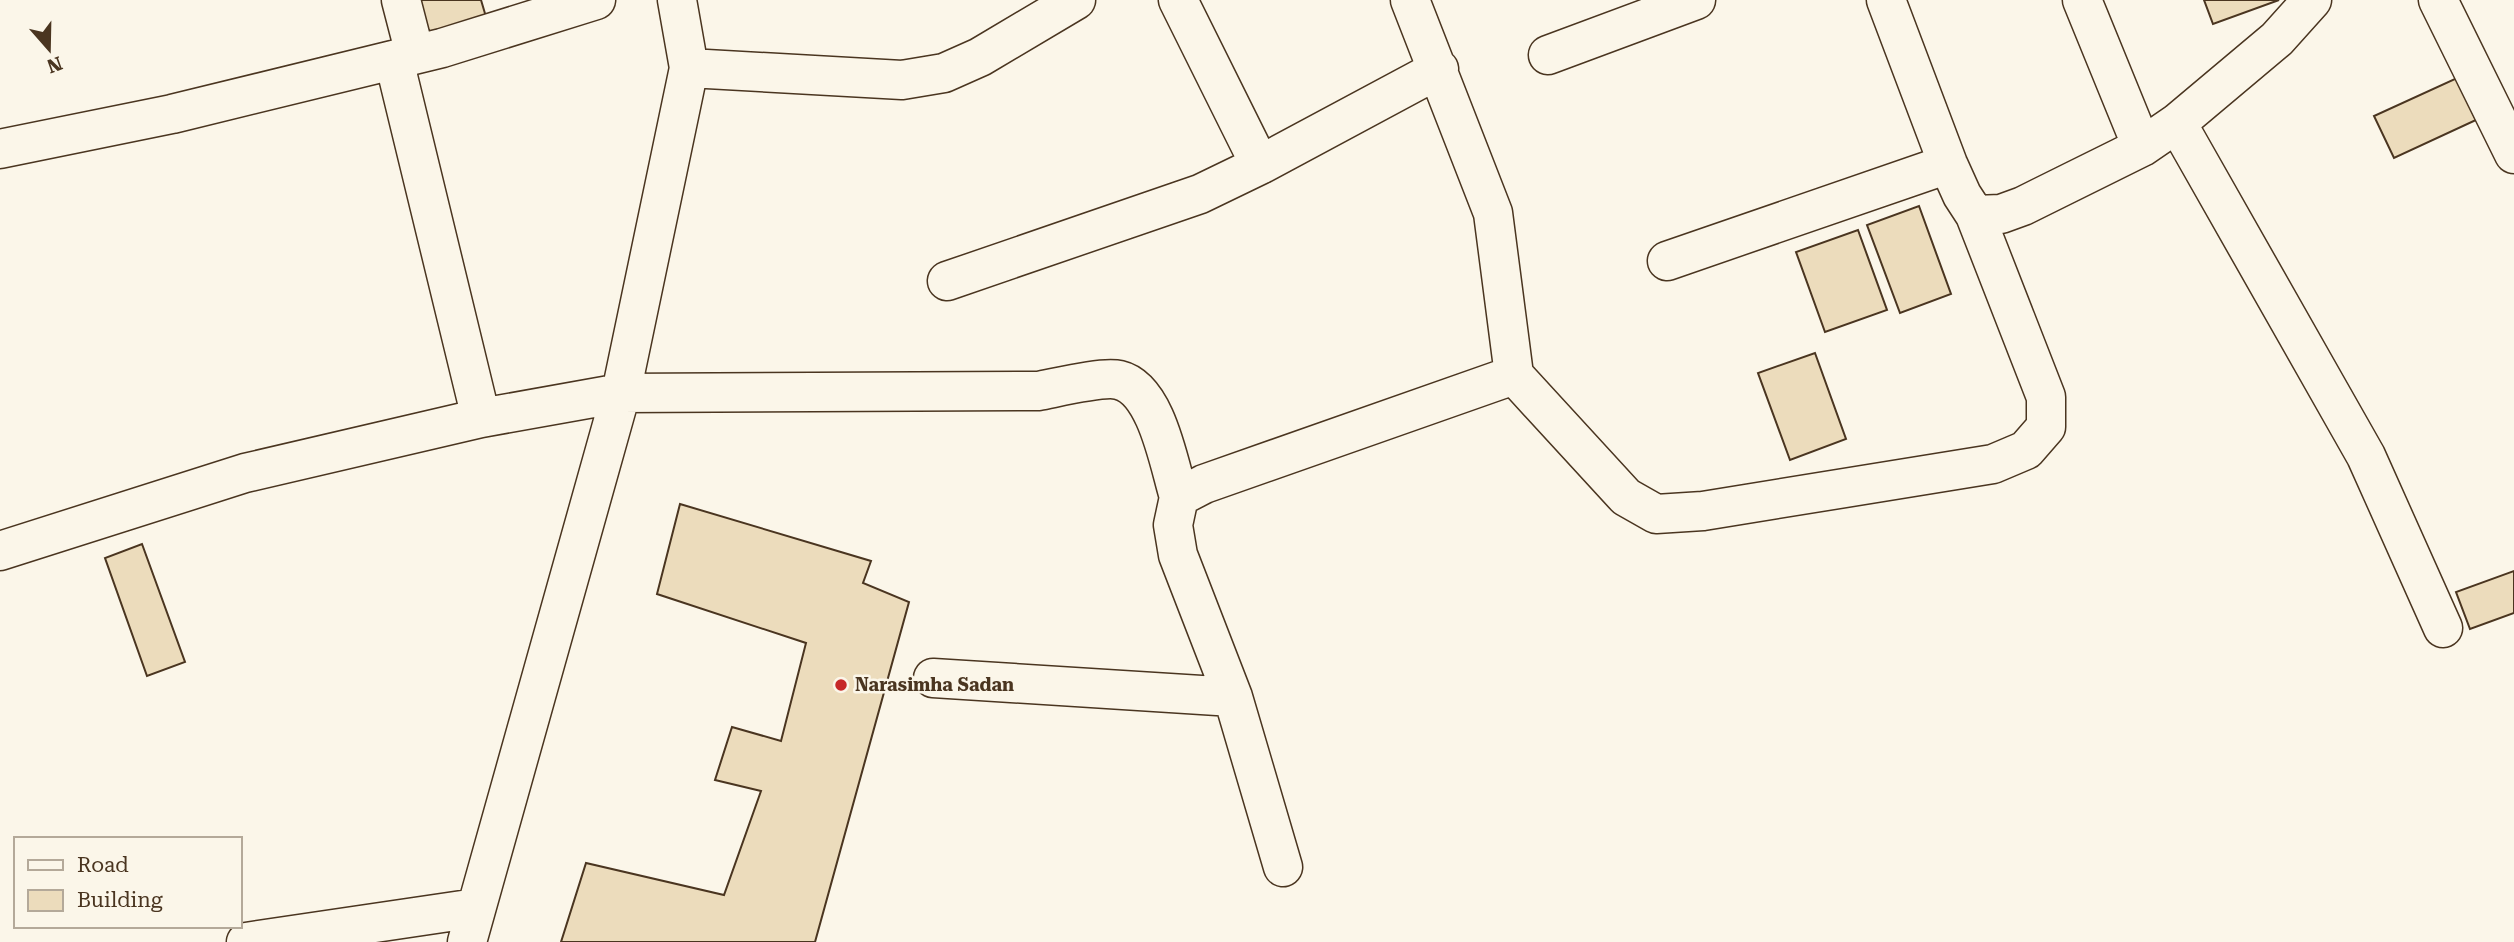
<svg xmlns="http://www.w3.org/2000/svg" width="2514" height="942" font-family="'Roboto Serif',serif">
<rect width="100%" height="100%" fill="#fbf6e9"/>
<path fill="#ecdcbc" stroke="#4a3520" stroke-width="2" d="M407,0H481L489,27L422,47Z
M2204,0H2279L2213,24Z
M2457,78L2476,120L2394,158L2374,116Z
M1919,206L1951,294L1900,313L1867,225Z
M1858,230L1887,310L1825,332L1796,252Z
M1815,353L1846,439L1790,460L1758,373Z
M680,504L871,561L863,583L909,602L815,942H561L586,863L724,895L761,791L715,780L732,727L781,741L806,643L657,594Z
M142,544L185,662L147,676L105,558Z
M2514,571V613L2470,629L2456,592Z"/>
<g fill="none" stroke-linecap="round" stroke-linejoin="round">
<g stroke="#4a3520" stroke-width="41">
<path id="minor" d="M401,0L415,54
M1178,0L1260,165
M1410,0L1493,213L1514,375L1626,497L1656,514L1703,511L1993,464L2026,450L2046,427V397L1975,215
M1886,0L1948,164L1962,195L1975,215L2001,214L2023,206L2142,147L2177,123L2277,39L2312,0
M2082,0L2142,147
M2438,0L2514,154
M1548,55L1696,0
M394,60L481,418
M689,68L902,80L944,73L980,57L1076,0
M2177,123L2366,456L2443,628
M0,149L172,114L442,48L596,0
M1667,261L1948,164
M947,281L1200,194L1260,165L1439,69
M0,551L245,473L481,418L621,393L1038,391C1055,388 1103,376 1119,380C1157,389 1169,465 1179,497
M933,678L1233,697
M1283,867L1233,697L1178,555L1173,525L1179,497L1204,484L1514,375
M246,942L476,908
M467,942L621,393L689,68L677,0"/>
</g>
<use href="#minor" stroke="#fbf6e9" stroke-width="38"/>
</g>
<circle fill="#c62828" stroke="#fbf6e9" stroke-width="2.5" cx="841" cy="685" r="7"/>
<g text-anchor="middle" stroke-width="5" stroke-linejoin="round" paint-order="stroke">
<g font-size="18" font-weight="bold" fill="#4a3520" stroke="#fbf6e9" text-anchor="start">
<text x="855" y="691">Narasimha Sadan</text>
</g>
</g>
<rect x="14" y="837" width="228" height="91" fill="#fbf6e9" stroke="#b4a999" stroke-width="2"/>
<rect x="28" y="860" width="35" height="10" fill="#fbf6e9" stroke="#b4a999" stroke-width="2"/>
<text x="77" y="872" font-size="21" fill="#4a3520">Road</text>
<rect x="28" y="890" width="35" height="21" fill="#ecdcbc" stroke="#b4a999" stroke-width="2"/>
<text x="77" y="907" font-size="21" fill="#4a3520">Building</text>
<g transform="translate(49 49) rotate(160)" stroke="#fbf6e9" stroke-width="5" paint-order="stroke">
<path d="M0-5L12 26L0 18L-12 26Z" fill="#4a3520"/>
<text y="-10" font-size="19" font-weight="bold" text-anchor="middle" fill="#4a3520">N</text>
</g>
</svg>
